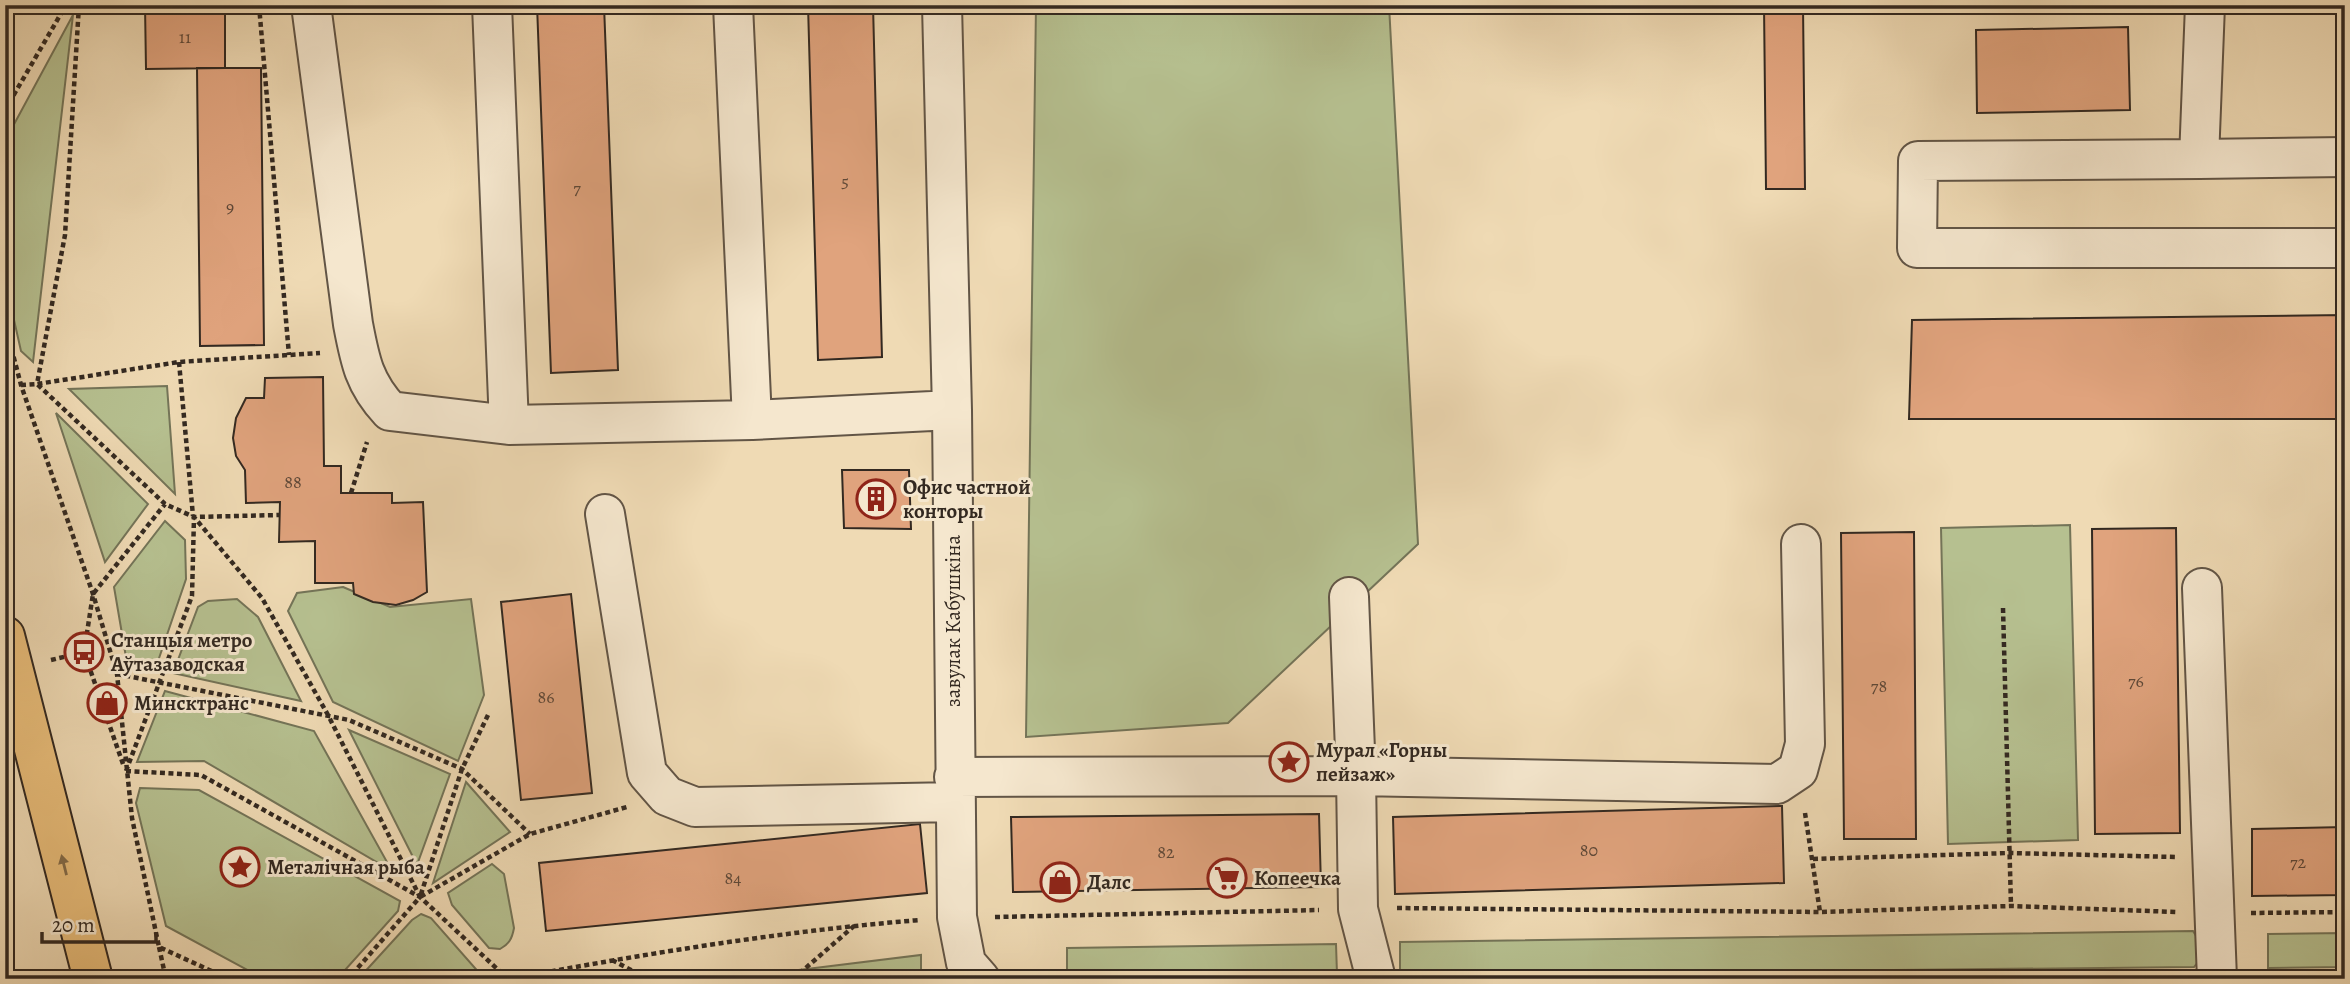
<svg xmlns="http://www.w3.org/2000/svg" width="2350" height="984" font-family="Alegreya,serif">
<rect width="100%" height="100%" fill="#efdab4"/>
<filter id="stains"><feTurbulence type="fractalNoise" baseFrequency=".00286" numOctaves="4"/><feColorMatrix values="0 0 0 0 .2 0 0 0 0 .09 0 0 0 0 .02 0 0 0 .5 -.17"/></filter>
<radialGradient id="worn" r=".72"><stop offset=".6" stop-color="#630" stop-opacity="0"/><stop offset="1" stop-color="#630" stop-opacity=".3"/></radialGradient>
<path fill="#b6c090" stroke="#747458" stroke-width="2" d="M1036,5H1389L1418,544L1228,723L1026,737Z
M73,15L33,362L21,351L5,280V141Z
M167,386L175,494L69,389Z
M56,413L148,504L105,562Z
M165,521L185,540L186,579L156,667L127,663L114,587Z
M2070,525L2078,840L1948,844L1941,528Z
M343,587L390,607L471,599L484,695L458,761L333,702L288,611L297,593Z
M237,599L258,617L301,701L173,673L198,607L208,601Z
M165,691L314,731L392,871L204,761L137,762Z
M349,730L450,774L417,865Z
M466,782L510,832L433,883Z
M140,788L199,790L400,901L398,911L337,979H264L166,926L136,803Z
M492,864L504,874L514,928C512,939 509,944 500,949L489,948L452,905L448,893Z
M421,914L431,918L482,976L459,979H361V976L412,920Z
M2193,931L2206,952L2194,967L1400,975V942Z
M2345,933V967L2268,968V934Z
M1336,944L1337,974L1067,979V948Z
M921,955V979H726Z"/>
<path fill="#e0a37d" stroke="#332921" stroke-width="2" d="M145,5H225V68L146,69Z
M537,5H604L618,370L551,373Z
M808,5H873L882,357L818,360Z
M1764,5H1803L1805,189H1766Z
M2128,27L2130,110L1977,113L1976,30Z
M197,68H261L264,345L200,346Z
M2345,315V419H1909L1912,320Z
M323,377L324,466H341V493H392V503L423,502L427,592L413,600L396,605L373,602L354,594L353,583H315V541L279,542L280,502L246,503L245,470L236,456L233,438L236,418L246,398H264L265,378Z
M842,470H909L911,529L844,528Z
M2176,528L2180,833L2095,834L2092,529Z
M1914,532L1916,839H1844L1841,533Z
M571,594L592,793L521,800L501,602Z
M1782,806L1784,883L1395,894L1393,817Z
M1319,814L1321,887L1013,892L1011,817Z
M920,824L927,893L546,931L539,863Z
M2345,827V895L2252,896V829Z"/>
<g fill="none" stroke-linecap="round" stroke-linejoin="round">
<g stroke="#625546" stroke-width="42">
<path id="minor" d="M311,5L353,324C360,361 364,383 390,411L509,425
M492,5L509,425L752,420L952,410
M733,5L752,420
M942,5L952,410L957,917L966,963L980,979
M2205,5L2199,159L1918,161L1917,248H2345
M2199,159L2345,157
M605,514L647,773L667,796L695,807L955,802
M2202,588L2217,979
M1349,597L1356,776L1358,909L1376,979
M954,777L1356,776L1777,784L1798,770L1805,744L1801,544"/>
</g>
<g stroke="#332921" stroke-width="42">
<path id="major" d="M5,636L93,979"/>
</g>
<path stroke="#332921" stroke-width="4.5" stroke-dasharray="5 3.5" stroke-linecap="butt" d="M79,5L65,235L37,384L179,362L320,353
M259,5L289,355
M5,110L66,5
M5,324L21,385L93,594L117,674L132,818L159,947L229,979
M179,362L193,516
M21,385L37,384L165,504L194,517L262,598L328,715L420,897L348,979
M351,493L367,442
M2003,608L2011,906
M51,660L84,652
M117,674L349,720L462,769L530,834
M488,715L462,769L420,897L530,834L627,807
M123,764L84,652L93,594L165,504
M126,771L201,775L420,897L508,979
M126,771L192,596L194,517L279,515
M1805,813L1820,912
M1813,859L2009,853L2176,857
M1397,908L1820,912L2011,906L2176,912
M2251,913L2345,912
M995,917L1319,910
M159,947L166,979
M612,960L648,979
M509,979C645,954 782,931 920,920
M793,979L854,926"/>
<use href="#minor" stroke="#f5e7ce" stroke-width="38"/>
<use href="#major" stroke="#e8bd7a" stroke-width="38"/>
</g>
<defs><path id="oneway-solid" d="M-6-.8H1V-3.2L6.5 0L1 3.2V.8H-6Z" transform="scale(1.75)"/></defs>
<use fill="#846c49" href="#oneway-solid" transform="translate(64 865) rotate(-104)"/>
<defs>
<g id="building-ring" transform="scale(2.0125)"><circle r="9.5" fill="#f5e7ce" stroke="#8f2418" stroke-width="1.5"/><path d="M-4-6H4V6H1V3H-1V6H-4ZM-2.5-4.3h1.7v1.8h-1.7ZM.8-4.3h1.7v1.8H.8ZM-2.5-1h1.7V.8h-1.7ZM.8-1h1.7V.8H.8Z" fill="#8f2418"/></g>
<g id="bus-ring" transform="scale(2.0125)"><circle r="9.5" fill="#f5e7ce" stroke="#8f2418" stroke-width="1.5"/><path d="M-5-6H5V4H4V6H2V4H-2V6H-4V4H-5ZM-3.5-4V0h7V-4ZM-3.5 1.2v1.5H-2V1.2ZM2 1.2v1.5H3.5V1.2Z" fill="#8f2418"/></g>
<g id="shop-ring" transform="scale(2.0125)"><circle r="9.5" fill="#f5e7ce" stroke="#8f2418" stroke-width="1.5"/><path d="M-5-2.5h2.3a2.7 3.5 0 0 1 5.4 0H5L5.5 6h-11ZM-1.5-2.5h3a1.5 2.3 0 0 0-3 0Z" fill="#8f2418"/></g>
<g id="sight-ring" transform="scale(2.0125)"><circle r="9.5" fill="#f5e7ce" stroke="#8f2418" stroke-width="1.5"/><path d="M0-6L1.8-2.2L6-1.7L2.9 1.2L3.7 5.4L0 3.3L-3.7 5.4L-2.9 1.2L-6-1.7L-1.8-2.2Z" fill="#8f2418"/></g>
<g id="supermarket-ring" transform="scale(2.0125)"><circle r="9.5" fill="#f5e7ce" stroke="#8f2418" stroke-width="1.5"/><path d="M-6-5.5h2.5l.6 2H6L4.5 2H-2.5L-4.4-4H-6ZM-1.5 3.2a1.3 1.3 0 1 0 .1 0ZM3 3.2a1.3 1.3 0 1 0 .1 0Z" fill="#8f2418"/></g>
</defs>
<g fill-rule="evenodd">
<use href="#building-ring" x="876" y="499"/>
<use href="#bus-ring" x="84" y="652"/>
<use href="#shop-ring" x="107" y="703"/>
<use href="#sight-ring" x="1289" y="762"/>
<use href="#sight-ring" x="240" y="867"/>
<use href="#supermarket-ring" x="1227" y="878"/>
<use href="#shop-ring" x="1060" y="882"/>
</g>
<g text-anchor="middle" stroke-width="6" stroke-linejoin="round" paint-order="stroke">
<g font-size="18" fill="#5e4838">
<text x="185" y="43">11</text>
<text x="845" y="187">5</text>
<text x="577" y="194">7</text>
<text x="230" y="213">9</text>
<text x="293" y="488">88</text>
<text x="2136" y="687">76</text>
<text x="1879" y="692">78</text>
<text x="546" y="703">86</text>
<text x="1589" y="856">80</text>
<text x="1166" y="858">82</text>
<text x="2298" y="868">72</text>
<text x="733" y="884">84</text>
</g>
<g font-size="21" font-weight="bold" fill="#332921" stroke="#f5e7ce" text-anchor="start">
<text x="903" y="494">Офис частной<tspan x="903" dy="24">конторы</tspan></text>
<text x="111" y="647">Станцыя метро<tspan x="111" dy="24">Аўтазаводская</tspan></text>
<text x="134" y="710">Минсктранс</text>
<text x="1316" y="757">Мурал «Горны<tspan x="1316" dy="24">пейзаж»</tspan></text>
<text x="267" y="874">Металічная рыба</text>
<text x="1254" y="885">Копеечка</text>
<text x="1087" y="889">Далс</text>
</g>
<g font-size="21" fill="#332921" stroke="#f5e7ce">
<text transform="translate(953 621) rotate(-90)" y="7">завулак Кабушкіна</text>
</g>
</g>
<rect width="2350" height="984" fill="none" stroke="#efdab4" stroke-width="28"/>
<rect x="7" y="7" width="2336" height="970" fill="none" stroke="#332921" stroke-width="3.5"/>
<rect x="14" y="14" width="2322" height="956" fill="none" stroke="#332921" stroke-width="2"/>
<path d="M42 932v10h114v-10" fill="none" stroke="#332921" stroke-width="3.5"/>
<text x="52" y="932" font-size="21" fill="#332921" stroke="#f5e7ce" stroke-width="5" paint-order="stroke">20 m</text>
<rect width="100%" height="100%" filter="url(#stains)"/>
<rect width="100%" height="100%" fill="url(#worn)"/>
</svg>
